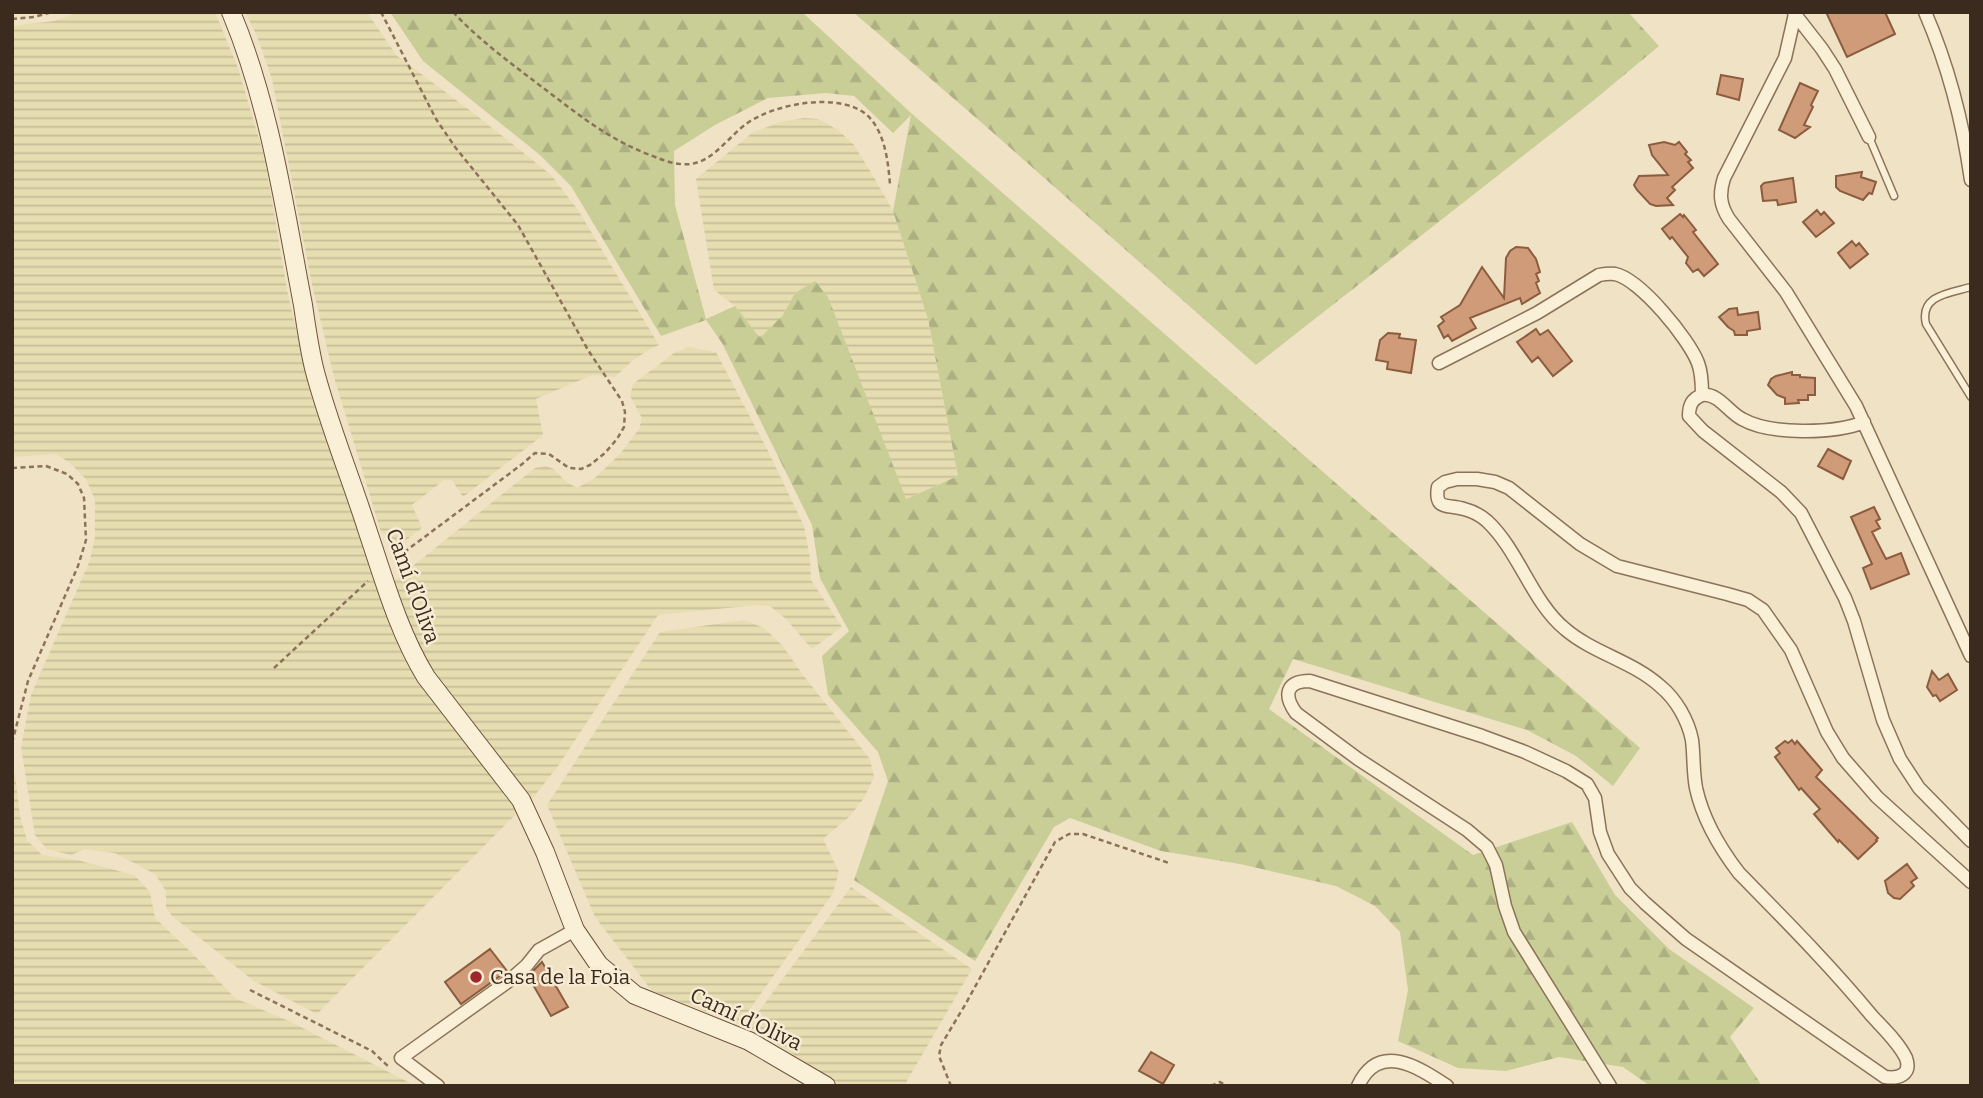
<svg xmlns="http://www.w3.org/2000/svg" width="1983" height="1098" font-family="Bitter,serif">
<defs>
<pattern id="farmland-rules" width="6" height="5" patternUnits="userSpaceOnUse" patternTransform="scale(1.75)"><rect width="6" height="5" fill="#e6ddb1"/><path d="M0 2.5h6" fill="none" stroke="#c6be98"/></pattern>
<pattern id="forest-firs" width="22" height="20" patternUnits="userSpaceOnUse" patternTransform="scale(1.75)"><rect width="22" height="20" fill="#c9ce97"/><path d="M5 1l3.5 6h-7zM16 11l3.5 6h-7z" fill="#adb182"/></pattern>
</defs>
<rect width="100%" height="100%" fill="#f0e2c4"/>
<path fill="url(#farmland-rules)" d="M79,12H215L238,68L265,159L287,290L312,399L379,592L398,578L535,468L546,466L554,469L565,481L577,488L595,478L620,454L639,429L642,418L630,396L633,384L674,353L688,347L716,352L768,451L804,526L810,558L811,580L842,627L812,649L786,619L770,606L757,605L658,615L558,766L532,799L513,817L317,1014L254,981L172,916L166,907V891L155,874L115,853L85,849L71,855L47,849L35,835L21,747L31,695L90,560L95,537V500L86,479L70,463L56,454L12,457V26L54,21Z
M245,12H367L396,55L476,115L551,175L578,210L659,345L647,351L632,361L615,377L592,375L536,399L543,435L463,497L452,480H444L412,505L422,528L400,545L381,532L334,377L312,284L272,79L257,36Z
M804,118L818,119L838,130L854,145L872,174L893,211L928,319L958,476L906,499L795,293L783,315L760,339L735,306L714,290L696,179L752,133L780,122Z
M744,620L764,628L782,645L803,675L870,759L874,777L864,798L850,816L823,839L839,872L833,893L739,1024L652,991L595,917L547,805L660,632Z
M15,774L20,816L27,840L42,855L77,860L134,875L150,892L155,918L194,955L235,998L291,1022L416,1086H12V785Z
M851,887L972,969L904,1086H843L748,1026Z"/>
<path fill="url(#forest-firs)" fill-rule="evenodd" d="M390,12H802L911,113L1640,748L1613,786L1576,756L1527,730L1293,659L1269,709L1473,855L1572,822L1615,895L1669,949L1754,1008L1730,1037L1762,1086H1650L1623,1067L1559,1057L1506,1071L1458,1068L1398,1041L1408,990L1400,932L1375,906L1336,886L1240,864L1161,851L1070,818L1054,827L975,961L854,880L888,781L878,752L828,695L822,656L849,631L820,578L812,525L722,343L706,320L661,336L571,186L540,155L423,61ZM826,93L854,96L893,133L911,115L893,211L928,319L958,476L906,499L828,297L815,281L795,293L783,315L760,338L735,306L706,319L675,205L674,151L715,125L768,98Z
M853,12H1628L1659,46L1588,105L1256,365L982,123Z"/>
<path fill="#cf9b78" stroke="#8b5c3e" stroke-width="2" d="M1826,12H1885L1895,34L1847,57Z
M1721,75L1743,79L1739,100L1717,94Z
M1800,83L1818,91L1811,105L1813,107L1804,125L1810,127L1795,138L1779,130Z
M1664,142L1675,145L1679,142L1687,152L1685,154L1691,160L1688,162L1693,168L1672,187L1675,190L1667,198L1673,205L1656,206L1650,204L1637,190L1634,185L1639,176L1668,175L1652,155L1649,145Z
M1862,172L1861,177L1876,182L1872,194L1869,193L1863,200L1840,191L1836,187V176Z
M1793,178L1796,202L1778,205L1777,200L1763,201L1761,186L1764,183Z
M1817,210L1821,215L1824,212L1834,223L1816,237L1803,222Z
M1680,214L1683,217L1684,215L1696,230L1693,232L1718,264L1704,276L1698,269L1693,272L1686,263L1688,257L1672,237L1670,239L1662,229Z
M1852,241L1856,246L1859,243L1868,254L1850,268L1838,253Z
M1516,247L1528,248L1536,259L1540,272L1536,274L1539,281L1536,283L1540,293L1522,304L1520,298L1470,318L1476,328L1452,341L1448,335L1444,338L1438,326L1444,321L1441,317L1460,305L1482,267L1504,298L1506,258L1510,251Z
M1737,308L1738,315L1758,312L1760,329L1747,331V335H1735L1734,331L1728,327L1719,317L1729,309Z
M1536,329L1540,335L1548,330L1572,361L1553,376L1538,357L1532,362L1517,342Z
M1388,333L1400,334L1399,338L1416,340L1411,373L1387,369L1388,362L1376,360L1380,340Z
M1792,372V375H1800V377L1815,378V395H1808V400H1798L1799,403L1785,404V398L1777,395L1768,385L1771,379L1776,376Z
M1828,449L1851,461L1843,479L1818,466Z
M1874,507L1880,519L1876,521L1880,528L1872,532L1886,559L1901,553L1909,574L1871,589L1863,568L1872,564L1851,517Z
M1932,671L1939,680L1948,674L1957,690L1940,701L1936,695L1933,696L1927,687Z
M1792,740L1795,744L1797,741L1822,770L1816,777L1878,838L1876,840L1877,841L1858,859L1839,840L1838,842L1814,814L1820,809L1801,788L1799,790L1775,757L1780,753L1776,748L1785,741L1788,743Z
M1907,864L1917,878L1911,882L1914,886L1900,899L1894,898L1888,893L1885,881Z
M490,949L507,971L461,1004L445,982Z
M542,962L568,1007L551,1016L528,976Z
M1151,1052L1174,1065L1163,1084L1139,1071Z"/>
<g fill="none" stroke-linecap="round" stroke-linejoin="round">
<g stroke="#8b7359" stroke-width="9">
<path id="lane" d="M1869,137L1894,196
M1971,287C1950,293 1919,295 1926,324L1971,397"/>
</g>
<g stroke="#8b7359" stroke-width="15">
<path id="street" d="M1925,12C1948,65 1963,123 1971,180
M1794,13L1822,49L1835,69L1869,137
M1795,14L1785,58L1724,178C1719,194 1720,205 1729,219L1786,292L1856,406L1971,656
M1439,363L1537,313L1599,275C1604,274 1609,273 1615,274C1640,279 1689,339 1698,363C1702,373 1702,385 1702,395C1692,399 1689,405 1689,416L1703,431L1781,492L1801,513L1845,598L1854,621L1883,720L1900,759L1919,788L1971,841
M1702,395C1719,393 1728,412 1742,419C1770,435 1834,434 1864,422
M438,1086L401,1058L510,980L527,965L539,950L575,930
M1358,1086C1379,1041 1418,1067 1447,1086
M1610,1086L1514,932L1505,906L1496,865L1487,847L1467,830L1358,759L1296,713C1283,695 1286,681 1310,681L1482,736L1525,752L1566,771L1587,784L1595,798L1600,832L1608,854L1630,888L1645,903L1686,939L1885,1077C1898,1079 1912,1075 1906,1058C1899,1043 1883,1028 1872,1016C1830,965 1784,919 1739,873C1719,847 1703,820 1696,788C1693,772 1694,756 1692,740C1688,720 1676,699 1660,686C1632,661 1593,653 1565,629C1532,602 1519,551 1487,521C1480,515 1472,511 1464,509C1448,504 1434,511 1438,487L1445,482L1457,479H1477L1495,482L1509,488L1580,544L1617,566L1727,594L1748,600L1763,610L1791,650L1827,732L1843,758L1877,797L1971,882"/>
</g>
<g stroke="#6d543c" stroke-width="20">
<path id="secondary" d="M231,12C270,105 284,206 303,305C306,326 309,347 314,368C328,423 350,475 367,529C384,579 398,631 426,677L521,800L545,852L575,930L599,965L635,995L749,1041L826,1086"/>
</g>
<path stroke="#8b7359" stroke-width="2.5" stroke-dasharray="5 3.5" stroke-linecap="butt" d="M381,12L436,119L455,147L518,225L588,350L622,401L625,412L624,427L617,439L605,453L590,465L581,469L569,468L549,454L535,453L521,465L395,559
M453,12C478,39 509,62 538,84C574,111 607,139 650,155C660,159 670,163 680,164C709,168 726,139 746,124C773,104 839,91 867,115C885,132 888,161 890,184
M12,19L33,17L53,12
M12,468L46,466L67,474L78,484L84,498L86,540L78,566L28,681L12,743
M274,668L368,581
M250,990L372,1051L390,1068
M951,1086L939,1056L941,1045L965,1005L1055,842L1069,834H1083L1169,863
M1211,1086L1220,1082L1227,1086"/>
<use href="#lane" stroke="#faefd7" stroke-width="6"/>
<use href="#street" stroke="#faefd7" stroke-width="12"/>
<use href="#secondary" stroke="#faefd7" stroke-width="18"/>
</g>
<circle fill="#9c2729" stroke="#f7ecd3" stroke-width="2.5" cx="476" cy="977" r="7"/>
<g text-anchor="middle" stroke-width="5" stroke-linejoin="round" paint-order="stroke">
<g font-size="21" fill="#3a2b1e" stroke="#f7ecd3">
<text transform="translate(413 586) rotate(70)" y="7">Camí d’Oliva</text>
<text transform="translate(746 1019) rotate(25)" y="7">Camí d’Oliva</text>
</g>
<g font-size="21" fill="#3a2b1e" stroke="#f7ecd3" text-anchor="start">
<text x="490" y="984">Casa de la Foia</text>
</g>
</g>
<rect width="1983" height="1098" fill="none" stroke="#3a2b1e" stroke-width="28"/>
</svg>
